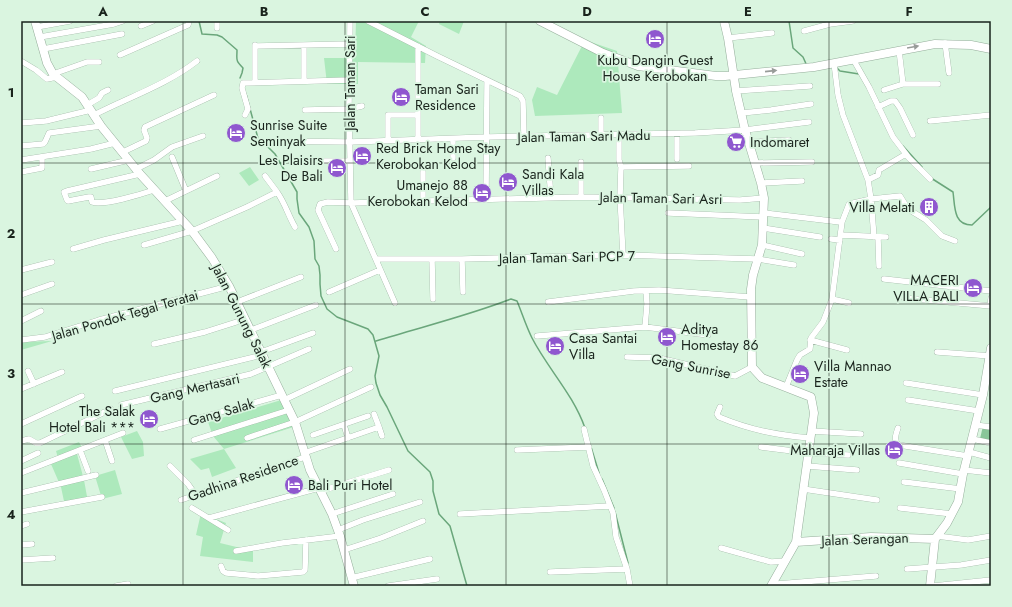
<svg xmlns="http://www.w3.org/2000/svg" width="1012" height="607" font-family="Jost,sans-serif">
<rect width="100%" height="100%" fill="#daf5e0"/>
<path fill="#ade9bc" d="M356,21H419L411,37L426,46L425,63L358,62V84H327L324,58H355Z
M440,21H464L459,34L439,24Z
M585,40L617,51L622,113L535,116L532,100L537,87L557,95Z
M250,167L259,180L249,186L239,173Z
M52,341L21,350V342Z
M288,398L300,425L224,449L236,468L212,477L209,468L201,470L190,459L224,449L213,436L208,422Z
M137,431L143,442L144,456L132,459L121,437Z
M79,442L84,452L77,454L84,480L88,502L65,506L61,487L51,464L59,461L56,451Z
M115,470L122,494L102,499L95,476Z
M201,513L226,523L220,543L253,551V562L200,556L203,537L196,535Z"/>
<path fill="#89c699" d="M983,426L991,427V445L979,443Z"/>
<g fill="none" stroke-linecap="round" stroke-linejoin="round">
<path stroke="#6aa67b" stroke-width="1.5" d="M199,21L202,34L217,35L222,37L237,50C237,60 235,60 243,68L242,73L240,78
M789,21L793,48L803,57L807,66
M836,67L840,71L859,74
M246,94L259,142L268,147L275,154L297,192V199L299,213L309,227L314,241L315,259L319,266L320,275V284L321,296L327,309L337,317L368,329L373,335L379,356L375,376L376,383L380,395L387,407L408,451L430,472L433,481V491L439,514L450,526L467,586
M903,146L922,167
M931,178L953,192C955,206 953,225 972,225L991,207
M376,341C421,327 467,316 511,299L517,301C522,313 526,326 532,338C548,369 573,394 585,428
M591,447L599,473
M602,479L614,508
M615,512L628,563"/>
<g stroke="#95ae9b" stroke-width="6">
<path id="street" d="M350,21L349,109L351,203L395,303
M368,21L437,56L520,96L523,101L524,137
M141,26L153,21
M37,27L70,21
M217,28V21
M804,31L830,24L853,21
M40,37L114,24L123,21
M728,38L772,33
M945,43L949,73
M256,46L350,44
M418,46V140
M43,49L122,34
M899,50L903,84
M120,55L188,25L189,21
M853,59L869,87L893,137L909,158L930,179
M21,61L36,70L47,79L57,77
M834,63L838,95L843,115L868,180L871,199L874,237
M53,74L87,62H99
M304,81V45
M255,82V45
M884,90L903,84H938
M736,91L810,86
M87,105L99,98L102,93L108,90
M878,107L891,101H895L900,108L913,135
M305,110L349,109L362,106
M742,113L771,110L811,104
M94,115C129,97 166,85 197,61
M245,115L248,109L242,88L243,83L350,80
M601,118V136
M930,121L991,115
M21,123L46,121L91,110
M619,135V160L621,167L620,197L623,255
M453,139V158
M388,140V115H418
M263,141L350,142L487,137L695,133L745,130L809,122
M748,142L789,140
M21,146L43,144L45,142L49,133L101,126
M123,152L146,141L147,138L144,130L145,127L214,95
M172,157L186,191
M548,158L551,198
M677,159V134
M21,160L91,149L115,143
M317,161H350
M581,162V197
M755,163L812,162
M621,167L689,166
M91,169L129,160
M136,169L154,160L172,147L203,136
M21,172L42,168V157
M423,172V201
M140,174L67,191L64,192L67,200L68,201L89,197H91L92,202C103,206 142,194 154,190
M265,176L277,192
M868,180L878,175L879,170L906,154
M761,183L802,181
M486,200L487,81
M165,201L217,176
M668,213L763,217
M764,213L840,222
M763,228L820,237
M841,235L886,237
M878,237L879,266
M831,239L840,240
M144,245L192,231L247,207L277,192C285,203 288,215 295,227
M762,245L802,254
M73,249L104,240L183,221
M336,249L318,210L320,204L328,202L351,203L581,197L740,200L764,198
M376,259H462L623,255L758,259L794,265
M432,259L433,299
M462,259L463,292
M21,270L52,262
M884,279L991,291
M329,292L380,270
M21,295L52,284
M904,298L991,306
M832,299L849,303
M237,302L301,277
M548,302L634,291L659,290L750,297
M990,306L991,298
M21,321L41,311
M645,327L647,304L646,291
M251,330L316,305
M537,336L645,327L708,335
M21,340L45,337L99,320L229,286
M810,340L847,350
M154,344L205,332L246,319
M261,352L313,333
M937,352L991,356
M627,357L659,358L735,376L752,367
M28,371L34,384
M906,383L983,395
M786,387L797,360L800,355L810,349L811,338L823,322L832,299L842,222L849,204L871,199L900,196L908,209L926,220L942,236L955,241
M21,389L62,372
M115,391L262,355
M284,400L350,369
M908,400L979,411
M121,405L251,374L309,349
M720,407L717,414L719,417C750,430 777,435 810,438
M21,424L82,396
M344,425L348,438
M975,425L991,427
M379,427L382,436
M898,428C896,434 893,441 899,445L968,456
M160,429L282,395
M584,429L593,466L604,490L613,513L616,537L627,569L630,586
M811,431L861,434
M313,435L368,416
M247,438L295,422L371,387
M972,439L991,443
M105,440L112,461
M194,440L289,410
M21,441L29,439L36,443H40L111,409
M761,447L809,453L848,455
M80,450L88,471
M517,450L589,447
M969,452L991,458
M304,453L379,427L374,414
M21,461L38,453
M899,463L963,474
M170,466L188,484L195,494
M807,466L857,470
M964,470L991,473
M21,473L123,433
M904,482L961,489
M803,489L877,500
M321,491L389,470
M21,493L96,475
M181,500L305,457
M192,508L228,530
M900,508L952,514
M21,512L102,497
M332,514L393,494
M460,514L610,506
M209,518L319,488
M21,526L27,524
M338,530L363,520L420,502
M937,536L968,540L991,536
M21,545L32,544
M721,548L771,562L786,561
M344,550L381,538L423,521
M236,551L282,543L340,536
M21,560L53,558
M221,566L223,571L226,573L258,576L303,572L305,570L306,540
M907,569L961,565L991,560
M550,572L627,569
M351,578L430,559
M773,583L777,584L876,576
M116,586L128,584
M388,586L437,579
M933,586L991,580"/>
</g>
<g stroke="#95ae9b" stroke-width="9">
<path id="secondary" d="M35,21L47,63L53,74L82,97L101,126L140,174L192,231L212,258L229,286L295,422L310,470L332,514L340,536L354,586
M540,21L603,53L638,66L716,76H725L814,67L935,44L971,45L991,49
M724,21L728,38L736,91L745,130L761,183L764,198L762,245L753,275L751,289L752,367L762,378L811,397L814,413L796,542L771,586
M796,542L871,537L935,539
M930,586L935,539L947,523L958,502L963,474L983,395L991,348"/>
</g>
<use href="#street" stroke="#fff" stroke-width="5.5"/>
<use href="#secondary" stroke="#fff" stroke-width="8"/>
</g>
<defs><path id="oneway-solid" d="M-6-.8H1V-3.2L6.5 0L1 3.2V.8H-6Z"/></defs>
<g fill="#989c99">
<use href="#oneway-solid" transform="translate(913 47) rotate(-10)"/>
<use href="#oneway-solid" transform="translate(771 71) rotate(-6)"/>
</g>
<path fill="none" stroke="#19231c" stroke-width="1" stroke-opacity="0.55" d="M183,21V586M345,21V586M506,21V586M667,21V586M829,21V586M21,163H991M21,304H991M21,444H991"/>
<defs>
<g id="hotel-disc" transform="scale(1)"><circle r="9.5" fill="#8f57cf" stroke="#daf5e0"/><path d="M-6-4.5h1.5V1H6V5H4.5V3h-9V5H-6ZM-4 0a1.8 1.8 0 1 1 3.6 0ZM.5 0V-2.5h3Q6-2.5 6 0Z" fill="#fff"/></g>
<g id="supermarket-disc" transform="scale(1)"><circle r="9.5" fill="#8f57cf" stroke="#daf5e0"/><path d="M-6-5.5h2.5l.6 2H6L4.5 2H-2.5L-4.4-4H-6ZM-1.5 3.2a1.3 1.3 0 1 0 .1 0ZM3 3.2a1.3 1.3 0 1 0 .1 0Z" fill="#fff"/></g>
<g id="building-disc" transform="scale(1)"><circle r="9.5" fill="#8f57cf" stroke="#daf5e0"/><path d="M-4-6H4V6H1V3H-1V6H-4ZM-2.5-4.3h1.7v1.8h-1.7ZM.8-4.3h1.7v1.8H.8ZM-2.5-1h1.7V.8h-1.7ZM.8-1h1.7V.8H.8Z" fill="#fff"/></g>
</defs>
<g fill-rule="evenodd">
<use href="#hotel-disc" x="655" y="39"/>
<use href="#hotel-disc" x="401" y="97"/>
<use href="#hotel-disc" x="236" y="133"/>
<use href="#supermarket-disc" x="736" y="142"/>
<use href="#hotel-disc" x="362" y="156"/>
<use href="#hotel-disc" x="337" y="168"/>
<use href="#hotel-disc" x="508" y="182"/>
<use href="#hotel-disc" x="482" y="193"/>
<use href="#building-disc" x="929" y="207"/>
<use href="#hotel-disc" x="973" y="288"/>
<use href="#hotel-disc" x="667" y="337"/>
<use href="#hotel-disc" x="555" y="346"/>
<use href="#hotel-disc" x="800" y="374"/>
<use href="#hotel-disc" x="149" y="419"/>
<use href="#hotel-disc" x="894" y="450"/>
<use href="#hotel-disc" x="294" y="485"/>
</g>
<g text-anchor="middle" stroke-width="3.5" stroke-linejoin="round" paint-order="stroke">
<g font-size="14" fill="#19231c" stroke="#daf5e0" text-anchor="start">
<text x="655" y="65" text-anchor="middle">Kubu Dangin Guest<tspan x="655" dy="16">House Kerobokan</tspan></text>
<text x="415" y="94">Taman Sari<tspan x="415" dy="16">Residence</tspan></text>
<text x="250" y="130">Sunrise Suite<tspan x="250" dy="16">Seminyak</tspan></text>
<text x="750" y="147">Indomaret</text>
<text x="376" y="153">Red Brick Home Stay<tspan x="376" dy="16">Kerobokan Kelod</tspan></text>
<text x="323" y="165" text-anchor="end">Les Plaisirs<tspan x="323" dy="16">De Bali</tspan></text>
<text x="522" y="179">Sandi Kala<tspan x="522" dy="16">Villas</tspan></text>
<text x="468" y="190" text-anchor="end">Umanejo 88<tspan x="468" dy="16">Kerobokan Kelod</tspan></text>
<text x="915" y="212" text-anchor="end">Villa Melati</text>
<text x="959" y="285" text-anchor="end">MACERI<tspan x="959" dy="16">VILLA BALI</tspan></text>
<text x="681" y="334">Aditya<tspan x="681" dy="16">Homestay 86</tspan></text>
<text x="569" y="343">Casa Santai<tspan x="569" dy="16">Villa</tspan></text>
<text x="814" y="371">Villa Mannao<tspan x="814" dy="16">Estate</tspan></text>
<text x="135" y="416" text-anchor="end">The Salak<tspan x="135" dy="16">Hotel Bali ***</tspan></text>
<text x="880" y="455" text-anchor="end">Maharaja Villas</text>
<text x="308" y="490">Bali Puri Hotel</text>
</g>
<g font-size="14" fill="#19231c" stroke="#daf5e0">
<text transform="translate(350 83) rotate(-90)" y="5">Jalan Taman Sari</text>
<text transform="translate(584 136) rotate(-1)" y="5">Jalan Taman Sari Madu</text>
<text transform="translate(661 198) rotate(1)" y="5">Jalan Taman Sari Asri</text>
<text transform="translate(567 257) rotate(-1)" y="5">Jalan Taman Sari PCP 7</text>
<text transform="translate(125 315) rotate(-16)" y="5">Jalan Pondok Tegal Teratai</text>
<text transform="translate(242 316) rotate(63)" y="5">Jalan Gunung Salak</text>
<text transform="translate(691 366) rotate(11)" y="5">Gang Sunrise</text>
<text transform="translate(195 388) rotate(-13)" y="5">Gang Mertasari</text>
<text transform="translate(221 412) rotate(-16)" y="5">Gang Salak</text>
<text transform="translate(243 478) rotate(-19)" y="5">Gadhina Residence</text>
<text transform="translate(865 539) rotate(-2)" y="5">Jalan Serangan</text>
</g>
</g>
<rect width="1012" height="607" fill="none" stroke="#daf5e0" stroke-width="44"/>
<rect x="22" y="22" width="968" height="563" fill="none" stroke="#19231c" stroke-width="1.5"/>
<g font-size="13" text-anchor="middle" font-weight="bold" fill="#19231c">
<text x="103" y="16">A</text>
<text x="264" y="16">B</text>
<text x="425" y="16">C</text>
<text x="587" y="16">D</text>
<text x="748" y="16">E</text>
<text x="909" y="16">F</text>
<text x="11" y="97">1</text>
<text x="11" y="238">2</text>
<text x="11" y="378">3</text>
<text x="11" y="519">4</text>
</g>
</svg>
